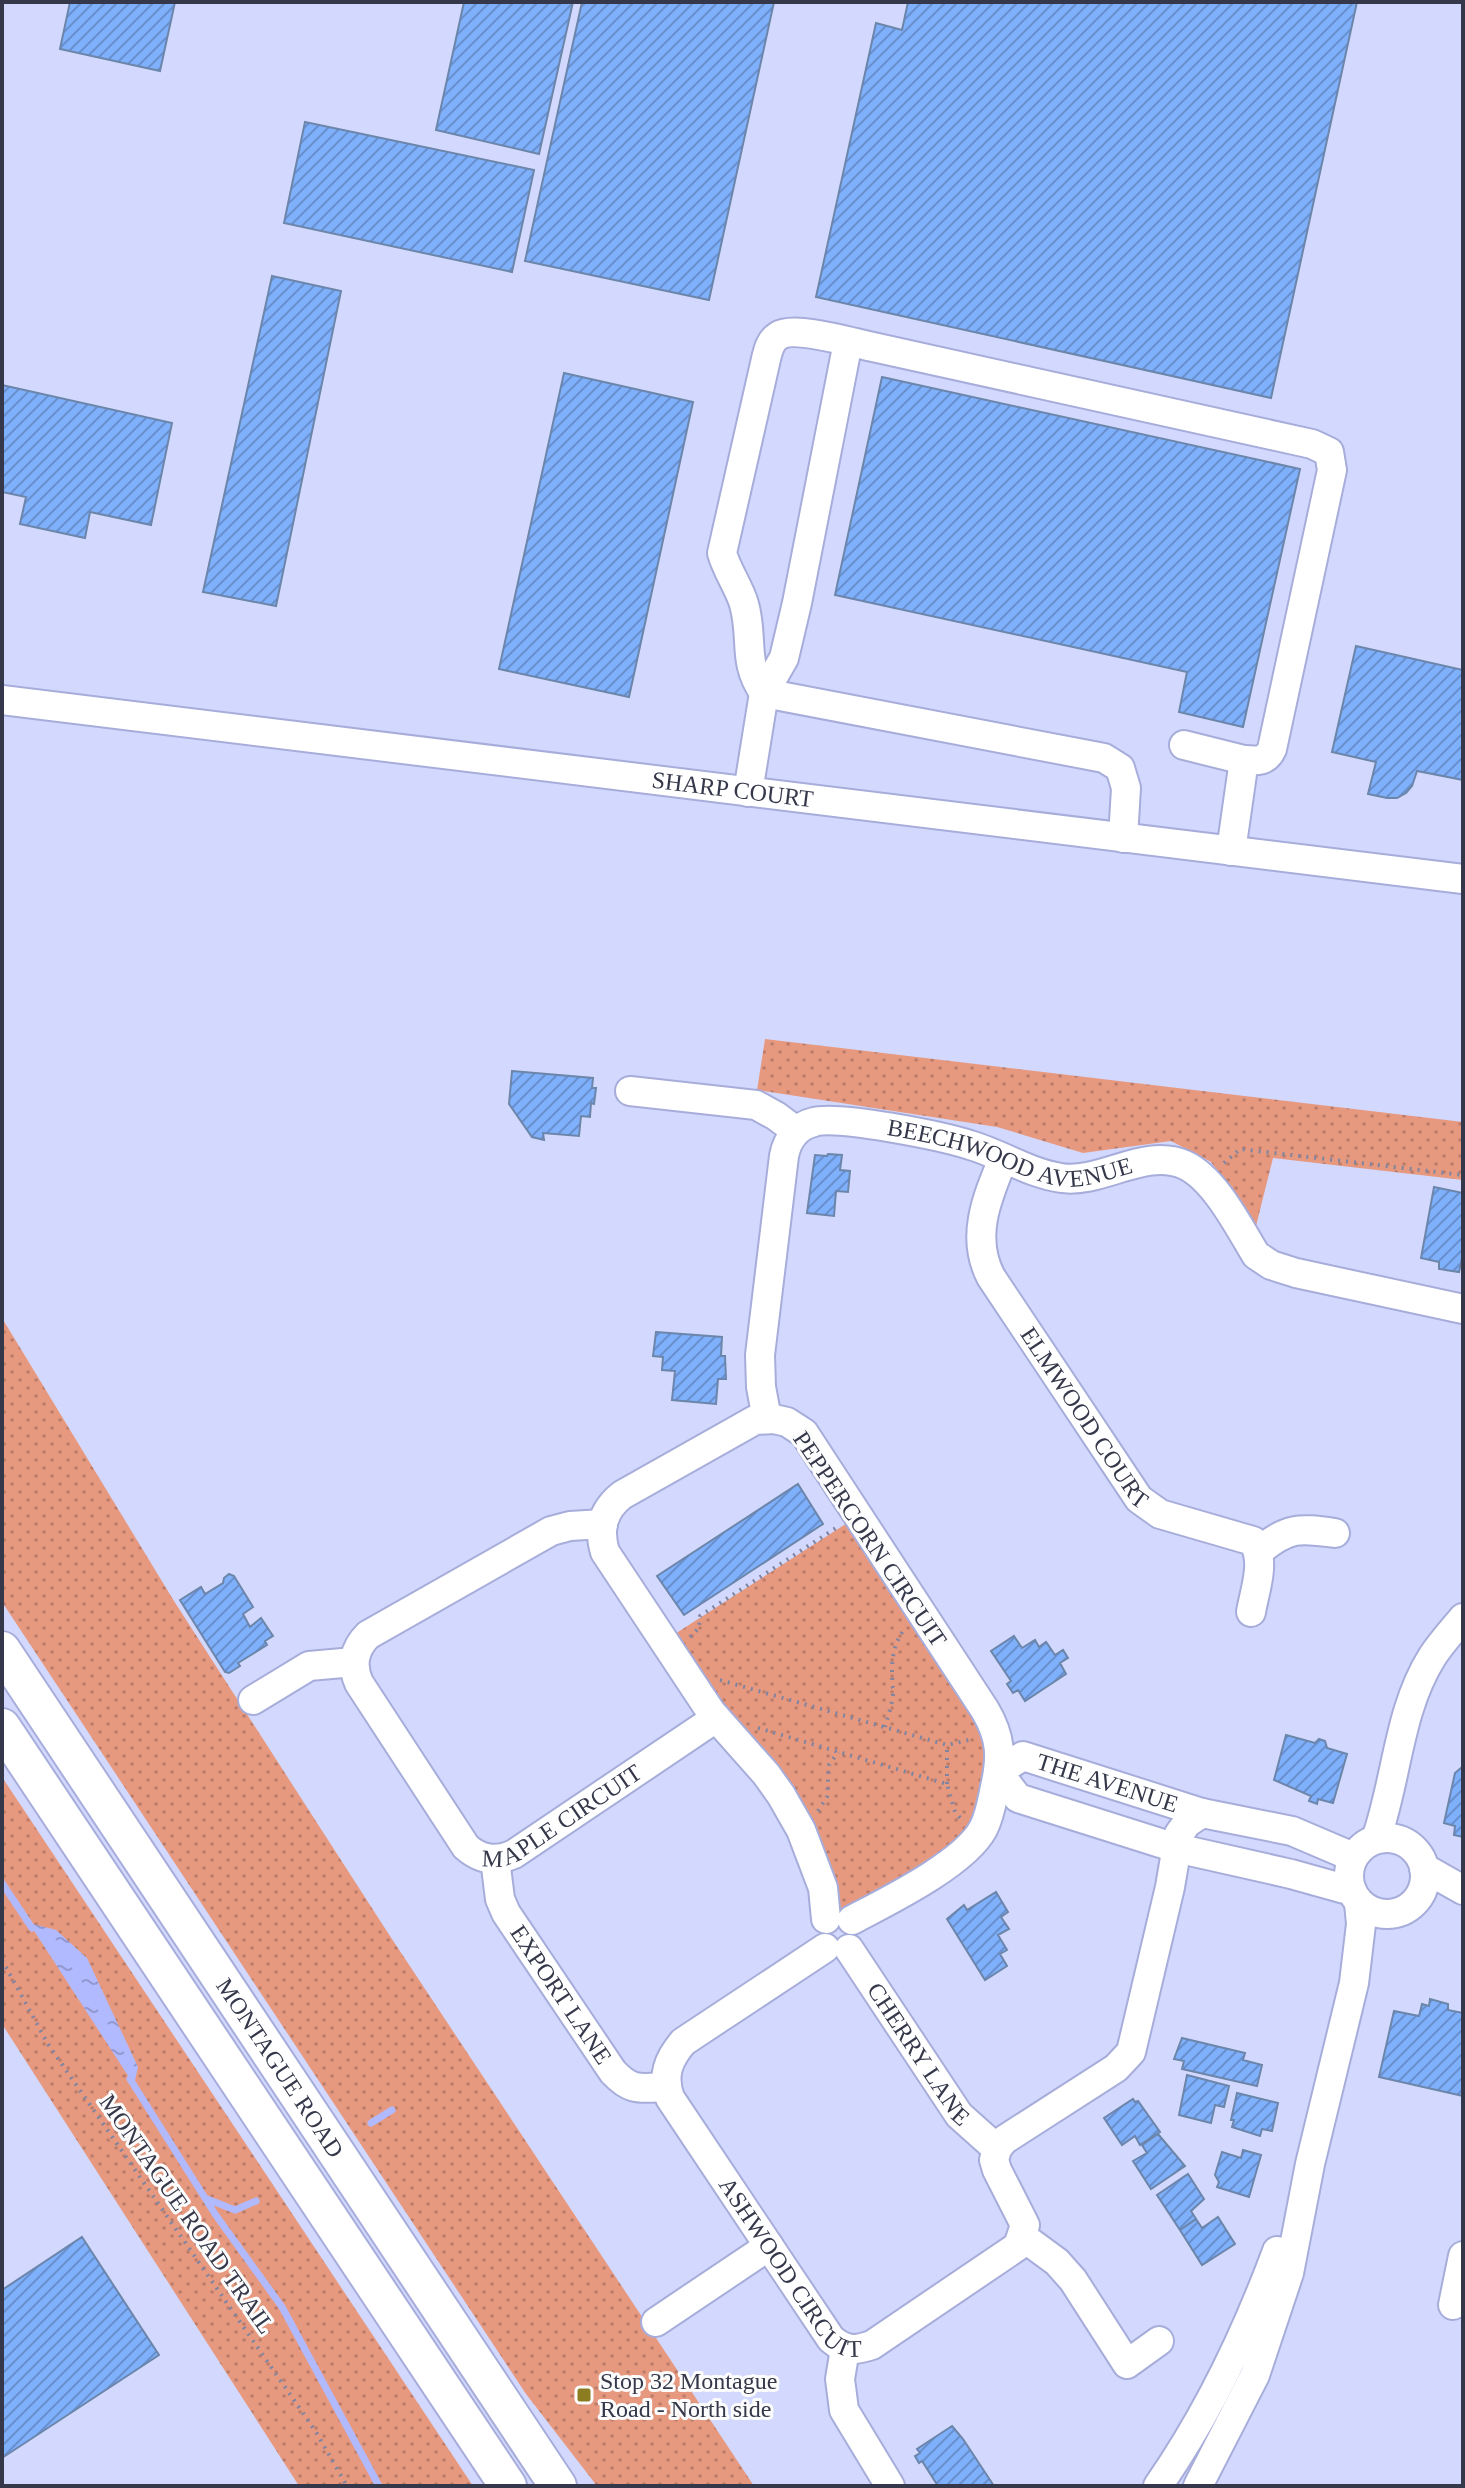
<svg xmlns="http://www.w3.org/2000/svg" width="1465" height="2488" font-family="Georgia,serif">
<defs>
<pattern id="grass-dots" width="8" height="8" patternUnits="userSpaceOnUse" patternTransform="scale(2)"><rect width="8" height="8" fill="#e79980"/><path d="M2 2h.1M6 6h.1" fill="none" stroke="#bc7e6b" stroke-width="1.8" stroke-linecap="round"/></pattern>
<pattern id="water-ripples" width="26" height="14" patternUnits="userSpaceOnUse" patternTransform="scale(2)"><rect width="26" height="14" fill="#b2baff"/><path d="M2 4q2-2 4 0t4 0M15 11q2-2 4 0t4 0" fill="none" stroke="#9298d0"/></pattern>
<pattern id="building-hatch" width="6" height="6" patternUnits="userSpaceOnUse" patternTransform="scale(2)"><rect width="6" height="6" fill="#7fb0fc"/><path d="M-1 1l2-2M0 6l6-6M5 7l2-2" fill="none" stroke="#6990ce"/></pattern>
</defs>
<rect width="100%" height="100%" fill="#d3d9fe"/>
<path fill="url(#grass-dots)" d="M765,1039L1463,1122V1180L1273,1158L1256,1226L1211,1162L1171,1141L1083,1153L997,1127L757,1090Z
M2,1318L174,1601L388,1933L754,2486H597L526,2394L2,1602Z
M858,1516L995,1728L976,1840L840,1914L815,1869L664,1641Z
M2,1777L473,2486H299L2,2024Z"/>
<path fill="url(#water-ripples)" d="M29,1923L56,1930L87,1958L138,2067L134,2085Z"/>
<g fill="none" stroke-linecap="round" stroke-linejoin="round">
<path stroke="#b2baff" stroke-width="7" d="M2,1883L32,1928
M130,2079L215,2214L282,2307L379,2486
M371,2123L392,2110
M207,2199L235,2210L256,2201"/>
</g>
<path fill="url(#building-hatch)" stroke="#6c85aa" stroke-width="2" d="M70,2H175L160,71L60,49Z
M464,2H573L539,154L436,130Z
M582,2H774L709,300L525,261Z
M908,2H1357L1271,398L816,297L876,23L902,30Z
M305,122L534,170L512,272L284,223Z
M272,276L341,291L276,606L203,592Z
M564,373L693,402L629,697L499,669Z
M882,377L1300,469L1243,727L1179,712L1187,672L835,595Z
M2,385L172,423L151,525L90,512L85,538L20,524L26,497L2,492Z
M1356,646L1463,670V780L1417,771L1412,786L1406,793L1397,798H1387L1368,794L1376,762L1332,752Z
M512,1071L593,1078L592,1088H596L594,1104L591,1103L590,1117L581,1116L579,1136L543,1133L544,1140L532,1137L509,1104Z
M828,1154L842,1155L840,1170L850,1171L848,1192L836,1191L834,1216L807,1213L815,1155L827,1156Z
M1434,1187L1463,1193V1254L1459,1272L1439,1269V1262L1421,1258Z
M656,1332L722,1337L721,1356H725L726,1379H718L716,1404L672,1400L675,1371L662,1370L663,1357L653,1356Z
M798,1484L823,1524L684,1615L657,1576Z
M229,1574L234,1576L253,1607L243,1614L250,1627L261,1618L273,1636L265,1641L267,1645L238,1663L240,1666L229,1673L225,1672L180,1600L201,1587L205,1594L223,1583L224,1578Z
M1014,1636L1022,1648L1035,1640L1039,1647L1046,1642L1055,1655L1063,1650L1068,1658L1060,1663L1066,1674L1025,1701L1018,1690L1013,1693L1007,1684L1011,1681L991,1651Z
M1286,1735L1315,1743L1319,1739L1325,1741L1327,1748L1347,1754L1333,1803L1318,1799L1317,1804L1309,1801L1311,1796L1274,1780Z
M1461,1768L1463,1769V1837L1454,1835L1455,1826L1444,1823L1455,1773Z
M996,1892L1008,1912L1001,1917L1009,1929L998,1935L1007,1950L1000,1954L1007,1966L985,1980L947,1919L964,1905L967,1910Z
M1430,1999L1448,2004V2010L1463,2013V2096L1379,2077L1394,2011L1419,2016L1422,2004L1429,2006Z
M1182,2038L1245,2053L1243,2060L1262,2065L1257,2086L1182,2069L1184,2061L1174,2059Z
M1187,2075L1229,2086L1224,2107L1215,2105L1211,2123L1179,2115Z
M1237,2093L1278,2103L1272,2131L1262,2129L1260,2136L1232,2127L1234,2120H1231Z
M1133,2099L1135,2102L1138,2101L1160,2132L1140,2145L1135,2136L1122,2145L1104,2118Z
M1158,2134L1185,2166L1151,2189L1133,2161L1147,2153L1142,2145Z
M1243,2150L1261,2155L1249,2197L1217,2187L1219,2182L1215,2175L1222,2152L1241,2158Z
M1188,2174L1204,2199L1191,2211L1196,2219L1180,2230L1157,2195Z
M1218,2217L1235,2244L1202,2265L1180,2230L1196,2219L1202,2228Z
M82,2237L159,2355L2,2458V2290Z
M952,2426L963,2439L994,2486H938L922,2461L919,2463L915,2456L920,2453L917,2449Z"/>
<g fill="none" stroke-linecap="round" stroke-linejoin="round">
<g stroke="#a7adda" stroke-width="32">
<g id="minor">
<path id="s1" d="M2,700L1463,879"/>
<path d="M1184,745L1244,760"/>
<path d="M748,792L764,693L784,658L797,603L848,342"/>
<path d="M1123,838L1126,788L1120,768L1104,758L764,693C742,661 754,640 744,604C739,587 727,571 722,553L766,359C768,351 770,341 778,336C794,325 853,343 873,347L1312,444L1329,452L1332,470L1272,749C1266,762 1257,761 1244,760L1231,851"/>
<path d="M630,1091L756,1105L776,1116L796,1131"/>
<path id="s2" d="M1003,1159C987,1198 970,1237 991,1277L1139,1499L1160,1514L1253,1541C1266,1562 1255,1589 1251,1612"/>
<path id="s3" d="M767,1419L761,1387L760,1355L784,1156C787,1140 797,1126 814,1122C838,1115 942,1136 970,1145C1001,1154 1028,1173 1061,1178C1102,1184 1145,1147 1185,1165C1215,1179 1239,1227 1256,1255L1271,1265L1296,1273L1463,1309"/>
<path id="s4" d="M603,1524L570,1526L551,1531L368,1635C354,1649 351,1665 359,1683L466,1847C481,1860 496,1862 514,1854L716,1718"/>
<path d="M1259,1551C1289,1527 1298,1528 1335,1533"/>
<path d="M253,1700L309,1666L354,1662"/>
<circle cx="1387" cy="1876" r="38"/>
<path d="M1376,1839C1397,1780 1398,1711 1432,1657C1441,1643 1453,1630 1463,1618"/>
<path id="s5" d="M495,1859L500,1899L506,1913L613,2072C632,2092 640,2088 666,2087"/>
<path d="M1424,1868L1463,1890"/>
<path id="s6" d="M1352,1891L1291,1874L1176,1848L1018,1798L998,1772L1023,1756L1202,1813L1292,1831L1353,1857"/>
<path d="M826,1919L823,1888L801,1830L781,1795L766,1774L711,1712L605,1552C598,1529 603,1510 622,1495L755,1420L774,1419L787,1422L804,1433L985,1710C1001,1737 1002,1757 995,1787C992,1801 990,1816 983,1829C964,1864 888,1901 852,1920"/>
<path id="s7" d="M825,1948L683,2042C668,2060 662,2075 670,2098L831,2339C845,2351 855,2351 872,2345L1018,2246L1025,2225L997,2170L994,2160L997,2149L1004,2140L1116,2068L1131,2052L1170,1887L1179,1834L1187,1823L1202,1813"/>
<path id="s8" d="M849,1949L959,2115L997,2149"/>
<path d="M1023,2237L1057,2262L1073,2280L1127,2364L1159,2341"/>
<path d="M1453,2305L1463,2256"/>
<path d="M656,2322L769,2246"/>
<path d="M845,2349L840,2379L844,2410L890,2486"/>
<path d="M1158,2486C1208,2414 1247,2332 1277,2251"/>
<path d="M1198,2486L1255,2375L1289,2273L1310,2164L1354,1983L1361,1924L1359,1903"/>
</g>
</g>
<g stroke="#a7adda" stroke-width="40">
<g id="major">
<path id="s9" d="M2,1650L558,2486"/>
<path d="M2,1727L508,2486"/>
</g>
</g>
<path stroke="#80849f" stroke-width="4" stroke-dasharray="2 6" stroke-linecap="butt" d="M1224,1163L1240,1149L1463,1175
M690,1637L699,1628L700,1616L836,1528
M720,1680L947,1745L973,1739
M885,1727C888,1715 894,1701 893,1688C891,1668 891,1649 903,1631
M758,1728L947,1784L955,1812L961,1819
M947,1784V1745
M818,1811L827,1797L829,1765L838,1752
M2,1960L48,2044L316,2432L347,2486"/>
<use href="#minor" stroke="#fff" stroke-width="28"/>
<use href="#major" stroke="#fff" stroke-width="36"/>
</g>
<rect fill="#8c7c22" stroke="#fcfcfc" stroke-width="3" x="576" y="2387" width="16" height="16" rx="4"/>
<g text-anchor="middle" stroke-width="6" stroke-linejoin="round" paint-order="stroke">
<g font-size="24" fill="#35384a" stroke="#fcfcfc">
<text dy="8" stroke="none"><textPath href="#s1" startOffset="736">SHARP COURT</textPath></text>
<text dy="8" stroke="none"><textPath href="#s3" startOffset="514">BEECHWOOD AVENUE</textPath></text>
<text dy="8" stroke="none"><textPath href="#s2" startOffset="292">ELMWOOD COURT</textPath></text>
<text transform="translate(870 1539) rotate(56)" y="8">PEPPERCORN CIRCUIT</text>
<text dy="8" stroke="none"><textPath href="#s6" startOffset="498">THE AVENUE</textPath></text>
<text dy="8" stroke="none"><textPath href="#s4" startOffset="622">MAPLE CIRCUIT</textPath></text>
<text dy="8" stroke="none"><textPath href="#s5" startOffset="154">EXPORT LANE</textPath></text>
<text dy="8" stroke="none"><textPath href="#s8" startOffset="126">CHERRY LANE</textPath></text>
<text dy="8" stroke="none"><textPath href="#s9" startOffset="502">MONTAGUE ROAD</textPath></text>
<text transform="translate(187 2214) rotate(55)" y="8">MONTAGUE ROAD TRAIL</text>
<text dy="8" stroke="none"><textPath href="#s7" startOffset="442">ASHWOOD CIRCUIT</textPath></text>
</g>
<g font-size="24" fill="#35384a" stroke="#fcfcfc" text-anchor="start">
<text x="600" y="2389">Stop 32 Montague<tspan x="600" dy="28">Road - North side</tspan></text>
</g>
</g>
<rect width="1465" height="2488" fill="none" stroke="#35384a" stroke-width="8"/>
</svg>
